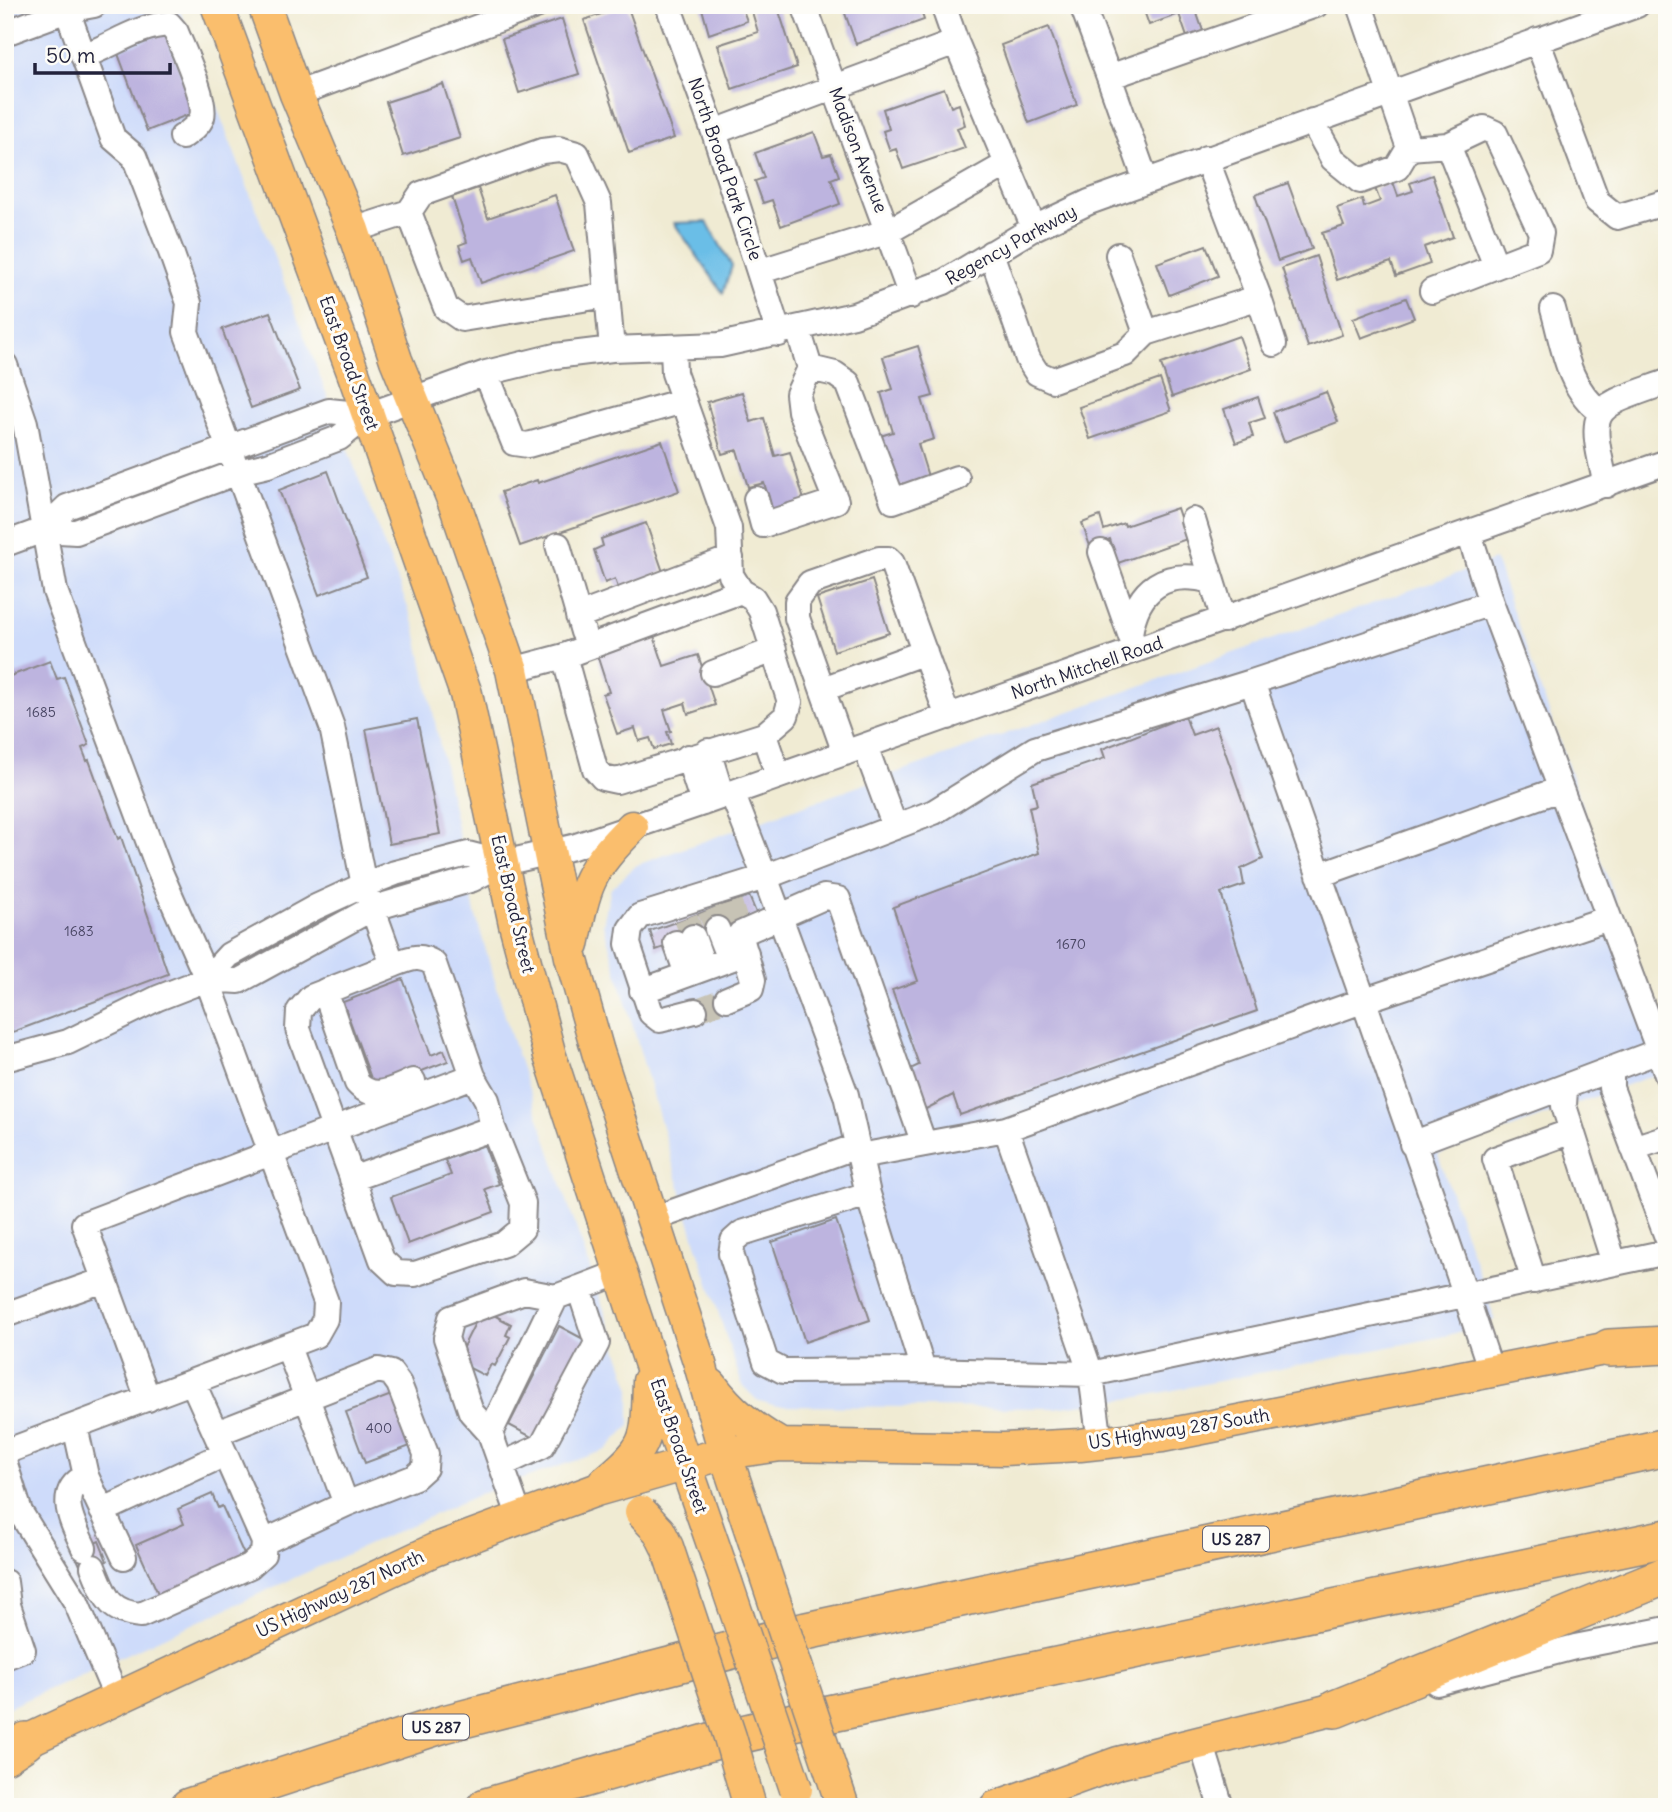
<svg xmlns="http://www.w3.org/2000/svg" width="1672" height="1812" font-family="Delius,sans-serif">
<rect width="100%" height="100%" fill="#fdfcf7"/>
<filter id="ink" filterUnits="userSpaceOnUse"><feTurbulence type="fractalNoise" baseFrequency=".0143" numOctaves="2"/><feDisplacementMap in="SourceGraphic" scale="14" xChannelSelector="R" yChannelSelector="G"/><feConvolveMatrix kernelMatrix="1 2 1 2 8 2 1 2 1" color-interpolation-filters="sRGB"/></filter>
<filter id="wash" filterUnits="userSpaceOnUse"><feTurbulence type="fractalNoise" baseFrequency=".00686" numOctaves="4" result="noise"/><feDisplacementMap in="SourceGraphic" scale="28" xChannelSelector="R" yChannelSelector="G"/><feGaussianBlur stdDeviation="1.57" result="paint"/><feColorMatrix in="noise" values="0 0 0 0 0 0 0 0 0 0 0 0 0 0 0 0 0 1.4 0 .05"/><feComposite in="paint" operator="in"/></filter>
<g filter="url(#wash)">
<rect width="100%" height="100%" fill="#f0ebd3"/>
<path fill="#cedbfa" d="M5,5H178L415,626L475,913L511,1036L630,1386V1425L606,1450L482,1493L5,1709Z
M1495,560L1667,1046V1070L1438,1155L1495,1320L1449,1335L1134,1398L1054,1408L776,1406L757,1400L742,1385L698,1250L603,924L611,888L637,865Z"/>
<path fill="#6bbee7" stroke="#467091" stroke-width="2" d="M707,222L732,266L723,293L674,223Z"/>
<g id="blocks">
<path fill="#bdb4df" d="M627,5L674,138L629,153L584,20Z
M701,5H741L747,21L709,34Z
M750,5H777L797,67L732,89L718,45L758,32Z
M842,5H919L924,20L856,44Z
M1142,5H1202L1195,8L1203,31L1187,37L1179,14L1149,25Z
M562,19L579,74L519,93L502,39Z
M1049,27L1077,105L1029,123L1001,45Z
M165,33L195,112L147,131L117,51Z
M443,84L460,138L403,156L386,102Z
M944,88L951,107L959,104L965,125L957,128L965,148L903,169L896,149L890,151L883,131L889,129L883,109Z
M814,132L823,156L831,154L839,176L831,179L840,204L781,226L772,200L763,203L755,181L764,178L755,153Z
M1432,175L1453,237L1424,247L1430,264L1396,276L1391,262L1337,280L1322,233L1344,226L1337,208L1362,199L1364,207L1380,201L1375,188L1393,182L1398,196L1413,191L1410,183Z
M1288,183L1312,249L1278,261L1255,195Z
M478,188L488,218L555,195L574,251L481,283L472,257L464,260L459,245L467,242L452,197Z
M1206,245L1218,276L1169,295L1157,263Z
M1316,256L1342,335L1308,347L1282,268Z
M1406,298L1414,318L1361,338L1353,318Z
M270,312L300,390L251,408L222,329Z
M1239,336L1251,369L1172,397L1161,364Z
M918,346L933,396L922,399L934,439L918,444L930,483L893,488L877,437L893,432L881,393L893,389L883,357Z
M1160,379L1171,411L1090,439L1079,407Z
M742,392L751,422L764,418L775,456L790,452L804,500L775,518L764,483L748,487L737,450L722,454L707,402Z
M1326,392L1338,422L1284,442L1273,412Z
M1258,397L1265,418L1249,423L1253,437L1236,443L1224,409Z
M662,441L679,491L520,546L501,492L537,480L538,483Z
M328,471L367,577L319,595L279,490Z
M1177,508L1187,539L1118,563L1110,539L1090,546L1082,523L1100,516L1104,530L1124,523L1125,526Z
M646,523L663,572L618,588L615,579L605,583L594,550L603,546L601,539Z
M872,580L889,633L834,651L817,598Z
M654,636L664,666L698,655L715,705L688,714L685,703L664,710L671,731L667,732L671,744L654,749L650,738L639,741L635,728L617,734L603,694L609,692L597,655Z
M50,661L57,679L64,677L89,745L82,748L87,761L89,760L118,839L121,837L168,974L5,1035V678Z
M1185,716L1192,735L1216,726L1263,859L1241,869L1244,885L1221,893L1257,1011L960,1115L953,1095L920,1112L904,1072L919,1065L892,990L918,981L893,907L1039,853L1029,807L1037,805L1032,783L1105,758L1102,749Z
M417,719L440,834L389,844L366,729Z
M749,896L757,915L656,950L650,931Z
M403,979L431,1055L444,1050L448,1061L375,1089L343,1002Z
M484,1145L499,1184L485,1189L494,1212L408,1244L391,1197L451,1175L445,1160Z
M836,1220L870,1320L805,1342L772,1242Z
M482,1309L511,1324L506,1335L510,1337L495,1366L491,1364L485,1376L456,1361Z
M559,1326L589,1342L539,1441L509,1425Z
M394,1394L413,1445L365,1463L346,1412Z
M212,1494L218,1508L222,1506L246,1559L160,1598L136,1545L184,1524L178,1509Z
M99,1541L107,1561L83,1572L74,1552Z"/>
</g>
</g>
<g filter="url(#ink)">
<use href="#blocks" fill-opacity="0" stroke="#898687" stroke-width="2"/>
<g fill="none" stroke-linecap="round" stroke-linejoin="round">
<path stroke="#c7c3b5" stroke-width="24" stroke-dasharray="24 12" stroke-linecap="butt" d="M730,903L736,922
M709,910L717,929
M686,918L693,937
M695,1011L727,999"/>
<g stroke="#898687" stroke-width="28">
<path id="minor" d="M668,5L714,132L779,334
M804,5L911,296
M943,5L956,42L1034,228
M1082,5L1109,77L1316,5
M67,10L113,138L134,156L171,252L189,303L186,332L332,727L364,885L393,965C408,959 420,953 434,964L473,1076L84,1224L148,1399
M5,33L67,10L94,5
M1537,40L1597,201L1617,217L1667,202
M83,56C112,46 137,26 169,24L176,32C183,50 207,100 202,117C199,126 189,132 182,137
M1109,77L1146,181
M296,94L538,5
M1312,121L1333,159L1360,181L1397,168L1409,148L1360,5
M714,132L956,42
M1448,145L1496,266
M1409,148L1448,145L1484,128L1495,133L1541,233L1538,250L1432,291
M409,212L421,194L542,151L559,149L577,154L599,203L612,349
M353,230L409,212L446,308L462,319L607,295
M991,253L1028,359L1037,373L1053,380L1125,354L1146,333L1247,301L1258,295L1206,158
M1118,255L1146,333
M761,271L889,231L1007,164
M1258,295L1274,344
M1553,309C1563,344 1568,389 1600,411
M798,329L810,368L835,374L848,383L893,501L957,478
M673,347L674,373L729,528L731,575L741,591L753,598L761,611L790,702L786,716L764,735L778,776
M5,365L25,423L55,591L160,872L207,979L326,1302L325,1319L316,1335L5,1452
M486,373L514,443L528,445L683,401
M1606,485C1587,404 1591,409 1667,382
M756,499L763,525L836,501L800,411L798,394L810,368
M1193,520L1224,620
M43,530L76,532L238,472L268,465L339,438L368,415L486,373L555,356L612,349L720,345L854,315L944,282L1034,228L1089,202L1637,5
M1469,533L1491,603
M5,544L43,530L67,507L329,411L368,415
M558,545L583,632
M1101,552L1131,637
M578,616L731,558
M1130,634C1137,587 1166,569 1211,581
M564,656L595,769L603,778L617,781L764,735
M512,670L564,656L741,591
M713,673L774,650
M823,689L925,652
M865,746L895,827
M708,751L722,796
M845,753L797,618V601L810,583L879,559H888L892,563L948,717
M688,757L703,803
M732,793L765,877L934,812L1035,749L1252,682
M1319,875L1560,789
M717,929L729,959
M693,937L704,968
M676,943L687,974
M393,965L311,997L299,1011L298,1029L382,1260L396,1273L415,1274L504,1244L522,1229L523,1203L493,1128L487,1100L473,1076
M207,979L229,955L316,907L364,885L395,873L468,854L503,863
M325,991L357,1083C374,1102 393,1089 413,1081
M642,991L746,953
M727,999L751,989L753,980L740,934L824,897L838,899L924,1144
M695,1011L660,1020L651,1013L628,944L630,929L640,916L765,877L846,1095L868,1194L923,1370L1091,1374L1667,1252
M1667,1048L1659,1051L1667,1075
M5,1059L68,1042L158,998L207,979L239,981L371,909L473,879L503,863L573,847L703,803L1667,462
M1611,1071V1088L1667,1237
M1565,1088L1564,1106L1572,1131
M1412,1144L1659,1051L1491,603L1252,682C1331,912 1415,1140 1491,1371
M1633,1148L1667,1137
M860,1156L1006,1129
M352,1179L493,1128
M868,1194L742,1233L733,1241L731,1254L766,1362L783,1371L923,1370
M653,1219L857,1146
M1534,1281L1495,1159L1572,1131L1614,1263
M5,1315L104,1280
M75,1426L86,1476L124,1557
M217,1433L378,1370L391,1373L399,1384L426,1454L425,1468L415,1477L346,1504L288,1347
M490,1433L471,1412L446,1338L451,1318L524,1291L556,1297
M1100,1443L1091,1374L1006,1129L1362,1001L1609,918
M5,1464L20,1512L76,1602L117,1699
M501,1465L542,1446L597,1343L579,1288
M102,1511L225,1454L193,1383
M520,1518L490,1433L556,1297L621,1272
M264,1542L346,1504
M84,1548C73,1523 54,1492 86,1476
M93,1567C105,1595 107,1612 141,1615L250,1566L263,1554L264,1542L225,1454
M5,1582L8,1605L23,1650L5,1657
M1437,1683L1575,1647L1667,1629
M1201,1742L1221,1807"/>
</g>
<g stroke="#898687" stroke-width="35">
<path id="major" d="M217,5L354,375L466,694L515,924L550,1056L650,1362L726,1582
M264,5L296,94L353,230L396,360L456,507L512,670L571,957L598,1052L700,1364L725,1453L759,1555
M573,945C585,884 587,872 632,827
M711,1385C731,1412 752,1428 781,1445
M604,1483C651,1445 647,1439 649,1381
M5,1751L434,1550L596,1490L725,1453L781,1445L1004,1449L1080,1445L1162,1436L1609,1348
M996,1807L1118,1763L1335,1709"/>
</g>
<g stroke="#898687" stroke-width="40">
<path id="highway" d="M1609,1348L1667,1345
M1335,1709L1667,1575
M5,1755L26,1741
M189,1807L444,1724L806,1631L1667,1447
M486,1807L717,1740L828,1714L1667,1538"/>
</g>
<use href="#minor" stroke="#fff" stroke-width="24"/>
<use href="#major" stroke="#fabe6d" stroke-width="32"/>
<use href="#highway" stroke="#fabe6d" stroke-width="37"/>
<g stroke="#898687" stroke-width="35" stroke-linecap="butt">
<path id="major-bridge" d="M641,1512L659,1531L667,1547L730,1737L750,1807
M759,1555L843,1807
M726,1582L796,1789"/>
</g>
<use href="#major-bridge" stroke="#fabe6d" stroke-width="32"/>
</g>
</g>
<g text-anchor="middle" stroke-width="6" stroke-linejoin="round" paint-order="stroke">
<g font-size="14" fill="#494664">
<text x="41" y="717">1685</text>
<text x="79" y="936">1683</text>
<text x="1071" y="949">1670</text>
<text x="379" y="1433">400</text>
</g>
<g fill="#fdfcf7" stroke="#646373" stroke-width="2">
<rect x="1203" y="1526.5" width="66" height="25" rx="5"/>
<rect x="403" y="1714.5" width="66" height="25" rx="5"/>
</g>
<g font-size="16" font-weight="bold" fill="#22223b">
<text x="1236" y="1545">US 287</text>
<text x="436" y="1733">US 287</text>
</g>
<g font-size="18" fill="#22223b" stroke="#fdfcf7">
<text transform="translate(858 150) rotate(69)" y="6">Madison Avenue</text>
<text transform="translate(725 169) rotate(71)" y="6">North Broad Park Circle</text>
<text transform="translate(1011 245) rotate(-29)" y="6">Regency Parkway</text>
<text transform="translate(349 363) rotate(70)" y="6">East Broad Street</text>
<text transform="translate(1087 668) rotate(-19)" y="6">North Mitchell Road</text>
<text transform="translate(513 904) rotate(77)" y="6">East Broad Street</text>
<text transform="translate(1179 1429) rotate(-9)" y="6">US Highway 287 South</text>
<text transform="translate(679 1446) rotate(71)" y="6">East Broad Street</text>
<text transform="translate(340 1594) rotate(-25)" y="6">US Highway 287 North</text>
</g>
</g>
<rect width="1672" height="1812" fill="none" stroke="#fdfcf7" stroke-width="28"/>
<path d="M35 63v10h135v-10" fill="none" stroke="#22223b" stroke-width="3.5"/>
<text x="46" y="63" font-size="21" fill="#22223b" stroke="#fdfcf7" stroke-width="5" paint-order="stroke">50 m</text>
</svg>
